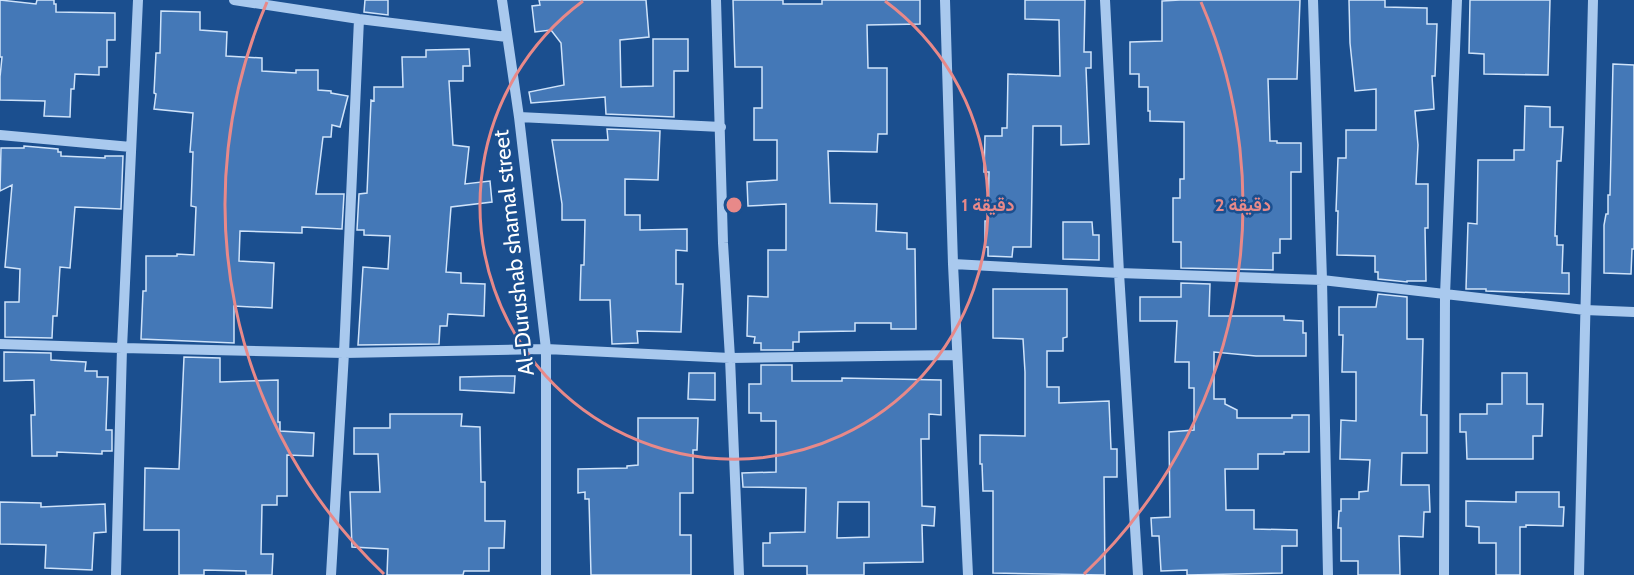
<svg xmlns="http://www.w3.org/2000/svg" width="1634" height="575" font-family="Cabin,Vazirmatn,sans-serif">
<rect width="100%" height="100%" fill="#1b4f8f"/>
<path fill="#4478b7" stroke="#cfe3fa" stroke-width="1.5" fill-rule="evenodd" d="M0,0L36,4L37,0H54V4H56V12L115,13V40H107V67H99V75L75,74L74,89H71L70,117L44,116L45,101L0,100V77L2,57H0Z
M365,0H388V15L364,12Z
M539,0H646L649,37L620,40L621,87L653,86V39H688V71H674V117L606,114L605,97L531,103L529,92L564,85L561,43L551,30L535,32L532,6L540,5Z
M733,0H783V4H822V0H920V24L867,25L868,68H887V134H878L877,152L828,151L830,203L877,204L876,231L907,233V249H915L916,329H891V323H855V331L799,332V342H793V350H761V343H754L755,337L747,336L748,296L768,297V250H786V204L748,206L747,182L777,180V140H754V108H762V67H735Z
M1025,0H1085L1084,52H1091V68H1086L1089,144L1061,145V126H1033L1031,247H1013L1012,257L988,256V247H985V221H988L989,172H984L985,136H1002V128H1007L1008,74L1060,76L1059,20L1025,19Z
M1180,0H1300L1297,79H1268L1270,141H1277V143H1301V172H1291V239H1280V253H1273V270L1181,268V242H1173V198H1180V179H1184V122L1150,121V111H1148V87H1139V74H1130V42L1162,41V1Z
M1349,0H1385V7L1427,8V24H1437L1435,76H1432L1434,109L1415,111L1418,145L1416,184H1428V228H1425L1426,281H1407V282L1378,279V272H1375V256L1337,255L1338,211H1336L1338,158H1346V130H1376V89L1355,91L1350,43Z
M1470,0H1550L1548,75L1484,74V54L1469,53Z
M161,11L200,12V30L227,32L226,56L262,58V71L296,73V70H318V90L331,91V93L348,96L340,127L332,125L331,137H323L316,194H344L342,229L302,227V233L240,231L239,261L274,263L272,308L234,306V343L141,339L143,291H146V256H177V254L194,255L196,207L191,206L193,152H190L193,113L154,109L156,94L154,93L156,53H160Z
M469,49L470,66H463V81H449L453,145L469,147L465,184L490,181L492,202L451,207L446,272L461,273V283L485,284L484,316L448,314L447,326H440L439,344L358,345L363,267L388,269L390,236L364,235V230H357L359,194L367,193L371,100L374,101V87H403L402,57H426V50Z
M1613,64L1634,65V249H1632L1631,274L1604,273V225L1606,214H1608V195H1610Z
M1525,106L1550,107V127H1563L1561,161H1557L1555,236H1557V245H1563L1562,273H1569V294L1486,291V289H1466L1468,223L1477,224L1478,160H1514V150H1524Z
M607,129L660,131L658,180L625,179V215H640V230L687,229V251L676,250V284H683L681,332L637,331L638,343L612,344L610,300H580L581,265H584L585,220H562V204L552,140H608Z
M24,146L58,149V152H61V156L105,158V156H123L121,209L75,207L70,268L60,267L57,316H53L52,338L5,337V302H19L20,269L5,267L12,185L0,191L1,148H24Z
M1063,222H1092L1093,235H1099V260L1063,259Z
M1181,283L1210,284L1209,316H1284V320L1303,321V333H1306V356H1256L1214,352V399H1225V404L1237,410V418H1292V415H1309V452H1284V454H1258V469H1225L1226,510H1254V529L1297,530V546H1282V573L1187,575V570L1161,571L1159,536H1152L1151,518L1170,517L1169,432L1194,430V388H1189V362H1175L1177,321H1140V297H1181Z
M993,289H1067V337L1063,338V351H1047V387H1059V403L1109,401L1111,449H1117V477H1104L1105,575L993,573V491H983L982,464H980V435L1025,436V372L1023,339L993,338Z
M1378,294L1407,297V339H1423L1421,415H1427V453H1402L1401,485H1429L1430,512H1424L1423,537L1399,536L1400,575H1358V561H1341V528H1338L1339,511H1341V499H1359V492L1368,491L1370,460L1340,459L1341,420L1356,421V372H1342L1343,335H1339V307H1376Z
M4,352L51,353V360L86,362L85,371H97V377H108L106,430H112V451H102V454L57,452V456H32L31,415H35L34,380L4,381Z
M184,357L220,358V382L278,380V422H280V431L314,433L313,456L287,455V496H277V505H262L261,554H273L272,575H246V571L204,570V575H179V530H144L145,468L179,469Z
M761,365H792V381H842V378L941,380V415L929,414V439H921L922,506L935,507L934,526L922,525L923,562L864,563V575H807V566H763V543H770V533L805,532L806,488L743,487L742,473L776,472V421H761V413H749V384H761ZM838,502H869V537L837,538Z
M689,373H715V400L688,399Z
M1502,373H1527V404H1543L1542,436H1533V459H1467L1466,432H1460V414H1487V404H1502Z
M501,376H515L514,393L460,390V377Z
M390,414H462L461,426L480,427L481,482H485V521H505L504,548H489V571H464L463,575H387L388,549L352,547L350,492H380L378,454H354V428H390Z
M638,418H698L697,450H693V493H680V535H691V575H591L589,499H585V492L578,493V469L627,468V466L638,465Z
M1516,492H1559V507H1564L1563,526L1526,525V527H1520V575H1496V543H1479V527L1466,526V501L1516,502Z
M0,502L41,503V507L105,504L106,532L94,533L92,570L45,568L46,545L0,544Z"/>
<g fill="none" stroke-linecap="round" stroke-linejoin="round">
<path stroke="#a9c9ee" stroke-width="10" d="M234,0L359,19L507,37
M502,0L519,117L546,349V575
M716,0L723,243L730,358L739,575
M945,0L953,264L968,575
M1105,0L1119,273L1138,575
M1313,0L1322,280L1328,575
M519,117L721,127
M0,135L131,147
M953,264L1119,273L1322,280L1585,310L1634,312
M0,344L122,348L344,353L546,349L730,358L957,355
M116,575L122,348L138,0
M331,575L344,353L359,19
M1444,575L1445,295L1457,0
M1579,575L1593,0"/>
</g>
<g fill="none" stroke="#e88989" stroke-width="3">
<path d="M885 1A254 254 0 1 1 583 1"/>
<path d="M384 574A509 509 0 0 1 267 2M1201 2A509 509 0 0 1 1084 574"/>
</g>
<g text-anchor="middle" stroke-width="5" stroke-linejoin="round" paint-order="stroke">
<g font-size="22" fill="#fff" stroke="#1b4f8f">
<text transform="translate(513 253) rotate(-96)" y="8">Al-Durushab shamal street</text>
</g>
</g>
<circle cx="734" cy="205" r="9" fill="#e88989" stroke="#1b4f8f" stroke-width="3"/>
<g font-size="18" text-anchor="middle" font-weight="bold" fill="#e88989" stroke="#1b4f8f" stroke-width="5" stroke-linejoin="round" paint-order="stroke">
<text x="988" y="211">1 دقيقة</text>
<text x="1243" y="211">2 دقيقة</text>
</g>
</svg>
